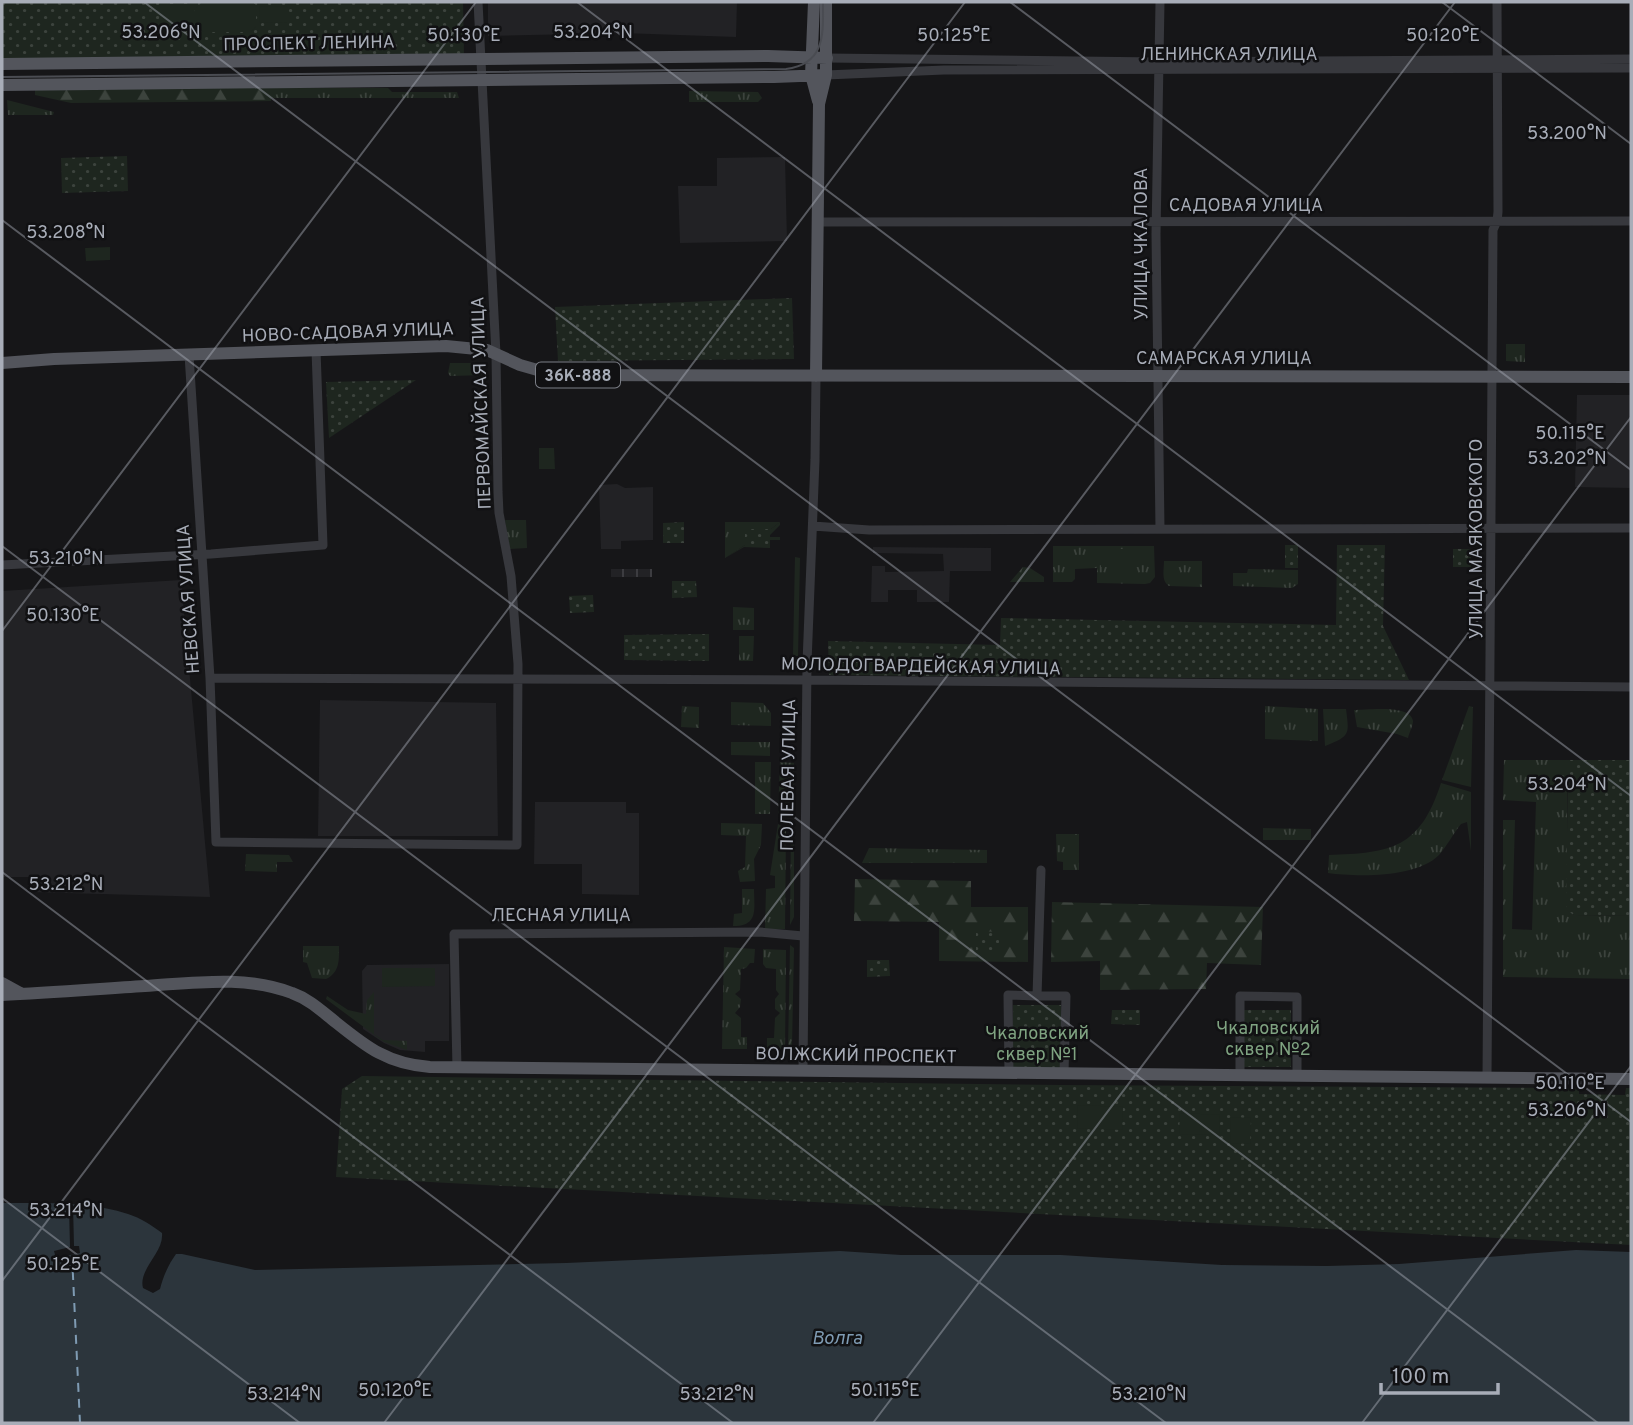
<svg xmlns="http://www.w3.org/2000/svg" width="1633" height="1425" font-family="Overpass,sans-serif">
<defs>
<pattern id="industrial-grid" width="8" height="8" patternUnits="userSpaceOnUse" patternTransform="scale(1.75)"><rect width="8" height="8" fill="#222225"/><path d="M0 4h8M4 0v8" fill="none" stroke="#3f3f43"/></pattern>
<pattern id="grass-tufts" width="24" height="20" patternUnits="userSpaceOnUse" patternTransform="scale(1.75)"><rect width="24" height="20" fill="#1e261f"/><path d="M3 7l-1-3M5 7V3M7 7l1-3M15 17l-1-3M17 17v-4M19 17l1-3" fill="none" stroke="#3c433d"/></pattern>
<pattern id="forest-firs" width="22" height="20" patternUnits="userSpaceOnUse" patternTransform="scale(1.75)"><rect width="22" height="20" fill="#1e261f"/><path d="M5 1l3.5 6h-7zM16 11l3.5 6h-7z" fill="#3c433d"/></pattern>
<pattern id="park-dots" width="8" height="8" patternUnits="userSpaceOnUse" patternTransform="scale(1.75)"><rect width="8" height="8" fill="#1e261f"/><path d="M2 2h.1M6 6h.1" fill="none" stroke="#3c433d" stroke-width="1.8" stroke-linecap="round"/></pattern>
</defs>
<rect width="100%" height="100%" fill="#161618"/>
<path fill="#222225" d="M488,2H737L736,37L622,33L488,36Z
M785,157L787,241L680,243L678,186H717V158Z
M1577,395H1631V488L1575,487Z
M617,484L625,488L653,487V540L621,541V549H601L599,485Z
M873,547L991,548V571H950L949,602H917V590H888V602H871L872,566H885V572L944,571L943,554L873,553Z
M181,580L210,897L29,892V877H2V591Z
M320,700L496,703L498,836H318Z
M535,802H626V813H639V895L582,894V864H534Z
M449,964V1041H425V1052L400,1050L384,1043L363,1029L362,971L367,965Z"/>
<path fill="url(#industrial-grid)" d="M611,569H652V577H611Z"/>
<path fill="url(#grass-tufts)" d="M271,88H388L392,92H457L459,98H271Z
M689,91L758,92L762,98L758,102H689Z
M7,100L54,112L53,115H8Z
M1506,344H1525V362L1506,361Z
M450,363H475L486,375L450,376L448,373Z
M505,520H526L527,548L509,549Z
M725,522H780L771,529H745V545L725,558Z
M1053,546H1154L1155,577L1150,583L1145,584L1097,583V568L1075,569V579L1072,582H1053Z
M795,557L800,558L798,656H793Z
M1164,561H1202V587L1169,586C1161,581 1164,570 1164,561Z
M1023,567L1030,568L1044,577V582H1010Z
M1248,569L1298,570V584L1292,588L1233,586V573H1247Z
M733,607L754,608V630H733Z
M739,636H754L753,661H739Z
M731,702L763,703L771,713V726L731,725Z
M682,706L699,707V728L681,727Z
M1265,706L1318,709V741L1265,739Z
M1469,706L1473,707L1471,787L1442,780Z
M1323,709H1346C1349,734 1351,736 1325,746Z
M1354,710C1367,710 1411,704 1413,721C1413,726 1409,733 1408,738L1397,734L1357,727Z
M731,742H770V756L731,755Z
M1504,760H1572L1567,788V910L1574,915L1631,916V979L1503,977V820H1515L1512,929L1532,930L1536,802L1503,800Z
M755,762H771L770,814H755Z
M780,762L794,763L793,815L778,814Z
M1441,783L1471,792V851L1467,822L1461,824C1453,834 1447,846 1439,855C1416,878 1358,877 1328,873L1329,855C1392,853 1420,848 1441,783Z
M721,823L762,824L761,845L754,859L755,881L740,882L738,871L745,867L746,836L721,835Z
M778,824L786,829L785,929H765L766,889L775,888V876L770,875Z
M791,824L794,826V917L790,925Z
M1263,828L1311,829V840H1263Z
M1056,834H1079V870H1063V862L1057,861Z
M869,848L987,850V863H862Z
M246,854L289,855L293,862H277V872L245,871Z
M742,889H754C754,909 759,926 733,926L734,914L742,913Z
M790,945L794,948L792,1046L788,1050Z
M303,946H339C339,960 340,972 326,979L312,978L307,963L303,962Z
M724,947L755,949L754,963H750L746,968L741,969L740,990L735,994L741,999L740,1007L735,1013L741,1018V1037H747V1049H722Z
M763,949L786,950L785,1049H767V1038H774L775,1018L780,1013L775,1009V999L779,994L776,990V969L766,968L763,964Z
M374,992V1034L383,1040L407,1041V1050L384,1042L326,999L327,996L348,1010L366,1014L367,1000Z"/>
<path fill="url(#forest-firs)" d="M271,87V101L71,103L35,95V90Z
M855,879L971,881V907H1028V962L939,961V922L854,921Z
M1052,902L1263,907L1261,965L1207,963L1206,989L1100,990V961L1051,962Z"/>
<path fill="url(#park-dots)" d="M2,2H463L464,56L2,59Z
M127,156L128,191L62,193L61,158Z
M792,298L794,359L558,361L555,307Z
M416,380L329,438L326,382Z
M684,522V543H663V523Z
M780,522V525L770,535V537H780V540H770V548L744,547L725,558L745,545V529H771Z
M1285,545H1298V568H1285Z
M1337,545H1385L1383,626L1409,680L829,675L828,641L1000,645L1001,618L1336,625Z
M1453,549H1471V567H1453Z
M672,581H696L697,597L672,598Z
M593,595L594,612L570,613L569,596Z
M709,634V661L624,660V635Z
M1568,760H1631V916L1574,915L1566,910Z
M976,931L999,932V951L976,950Z
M867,960H889L890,976L867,977Z
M1013,1005H1061V1068H1013Z
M1112,1010H1140V1025L1111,1024Z
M1244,1010H1291V1067H1244Z
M362,1076L1060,1085L1579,1088V1094L1625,1095L1626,1088H1631V1245L336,1177L342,1089Z"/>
<path fill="#1e261f" d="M202,2H252L256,5V26L251,32H204L196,26V8Z
M159,4H194V24H159Z
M287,6V22L260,23L259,7Z
M110,247V260L86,261L85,248Z
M539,448H554L555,469H539Z
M1101,549H1141V567H1101Z
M382,968H435V986L382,987Z
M1078,1105L1123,1107L1122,1130L1077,1128Z
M1180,1113L1220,1115L1219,1135L1179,1134Z
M1231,1117L1251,1118L1250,1144L1230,1143Z"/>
<path fill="#2c353c" d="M2,1203C41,1203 91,1201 128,1214C141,1218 151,1225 162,1233C164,1253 138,1269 143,1288L153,1293L160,1289C163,1277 168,1265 176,1254H182L255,1270L566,1263L840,1251L901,1255H1061L1222,1265L1327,1266L1399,1264L1576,1250L1631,1252V1423H2Z"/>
<path fill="#161618" d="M73,1205L74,1246H79L80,1253L56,1258L54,1251L70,1247L69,1206Z"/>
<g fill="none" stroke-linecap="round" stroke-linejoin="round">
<path stroke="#7f9bb3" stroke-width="2" stroke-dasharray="9 7" stroke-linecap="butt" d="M72,1255L80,1423"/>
<path stroke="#37383d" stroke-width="9" d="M827,58L1159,62L1631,59
M826,75L944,70L1631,68
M819,222L1631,221
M189,355L210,678L216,842L517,845L518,664L511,576L499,513L498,492L496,354L478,2
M813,526L869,530L1631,528
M1160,529L1156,234L1160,2
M2,565L211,554L323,545L316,350
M210,678L807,680L1631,687
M1041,870L1037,996H1066L1064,1074
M457,1068L454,934L760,932L803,936
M803,1071L807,663L815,460L816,376
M1009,1073L1008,995L1037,996
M1240,1075V996L1297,997V1076
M1487,1078L1493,230L1497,221L1498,212L1497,2"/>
<path stroke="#53555c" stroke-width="12" d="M814,2L811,75L818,101
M2,64L768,56L827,58
M2,85L774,77L826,75
M2,363L54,359L446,346L487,350L520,365L555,375L1631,377
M816,376L819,104L826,75V2
M2,983L22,994
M2,995C50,993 97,989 145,986C194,983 246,975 292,993C306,998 317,1007 328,1016C362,1043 384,1064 430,1067L1631,1079"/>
<path stroke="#4a4c52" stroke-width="2" d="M2,77L786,69C826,64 823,33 823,2"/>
</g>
<path fill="none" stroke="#a8adb8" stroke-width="2" stroke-opacity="0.45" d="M144,2L1631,1122M577,2L1631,796M1010,2L1631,470M1442,2L1631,144M2,220L1598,1423M2,546L1166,1423M2,631L476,2M2,872L733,1423M2,1198L300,1423M2,1281L965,2M384,1423L1455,2M873,1423L1631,417M1362,1423L1631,1066"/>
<g text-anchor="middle" stroke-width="5" stroke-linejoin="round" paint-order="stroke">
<rect fill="#111113" stroke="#7b7e86" stroke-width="2" x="536" y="362.5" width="84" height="25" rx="5"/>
<g font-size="16" font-weight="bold" fill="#a8adb8">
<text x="578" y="381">36К-888</text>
</g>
<g font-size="18" fill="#a8adb8" stroke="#111113">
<text transform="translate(309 43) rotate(-1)" y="6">ПРОСПЕКТ ЛЕНИНА</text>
<text x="1229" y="60">ЛЕНИНСКАЯ УЛИЦА</text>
<text x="1246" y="211">САДОВАЯ УЛИЦА</text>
<text transform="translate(1141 244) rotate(-90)" y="6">УЛИЦА ЧКАЛОВА</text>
<text transform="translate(348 332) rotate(-2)" y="6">НОВО-САДОВАЯ УЛИЦА</text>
<text x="1224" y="364">САМАРСКАЯ УЛИЦА</text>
<text transform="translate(481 403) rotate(-92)" y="6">ПЕРВОМАЙСКАЯ УЛИЦА</text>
<text transform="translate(1476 539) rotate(-90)" y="6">УЛИЦА МАЯКОВСКОГО</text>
<text transform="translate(188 599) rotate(-94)" y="6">НЕВСКАЯ УЛИЦА</text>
<text transform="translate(921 666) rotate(1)" y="6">МОЛОДОГВАРДЕЙСКАЯ УЛИЦА</text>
<text transform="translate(788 775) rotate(-89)" y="6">ПОЛЕВАЯ УЛИЦА</text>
<text x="561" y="921">ЛЕСНАЯ УЛИЦА</text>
<text transform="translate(856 1055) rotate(1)" y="6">ВОЛЖСКИЙ ПРОСПЕКТ</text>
</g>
<g font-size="18" fill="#7fa381" stroke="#111113">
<text x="1268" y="1034">Чкаловский<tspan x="1268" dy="21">сквер №2</tspan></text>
<text x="1037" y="1039">Чкаловский<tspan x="1037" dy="21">сквер №1</tspan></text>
</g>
<g font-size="19" font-style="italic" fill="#7f9bb3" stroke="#111113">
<text x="837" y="1344">Волга</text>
</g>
</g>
<g font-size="18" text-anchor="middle" fill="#a8adb8" stroke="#111113" stroke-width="5" stroke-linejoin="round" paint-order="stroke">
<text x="161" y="38">53.206°N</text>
<text x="593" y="38">53.204°N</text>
<text x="464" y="41">50.130°E</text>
<text x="954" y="41">50.125°E</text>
<text x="1443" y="41">50.120°E</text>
<text x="1567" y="139">53.200°N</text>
<text x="66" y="238">53.208°N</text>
<text x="1570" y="439">50.115°E</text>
<text x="1567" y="464">53.202°N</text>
<text x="66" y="564">53.210°N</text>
<text x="63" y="621">50.130°E</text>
<text x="1567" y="790">53.204°N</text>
<text x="66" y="890">53.212°N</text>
<text x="1570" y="1089">50.110°E</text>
<text x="1567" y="1116">53.206°N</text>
<text x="66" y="1216">53.214°N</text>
<text x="63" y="1270">50.125°E</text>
<text x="395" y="1396">50.120°E</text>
<text x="885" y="1396">50.115°E</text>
<text x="284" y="1400">53.214°N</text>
<text x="717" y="1400">53.212°N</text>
<text x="1149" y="1400">53.210°N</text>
</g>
<rect width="1633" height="1425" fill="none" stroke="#a8adb8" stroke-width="7"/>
<path d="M1381 1383v10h117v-10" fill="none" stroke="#a8adb8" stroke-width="3.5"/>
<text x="1392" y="1383" font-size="21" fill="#a8adb8" stroke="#111113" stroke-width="5" paint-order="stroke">100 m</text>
</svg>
